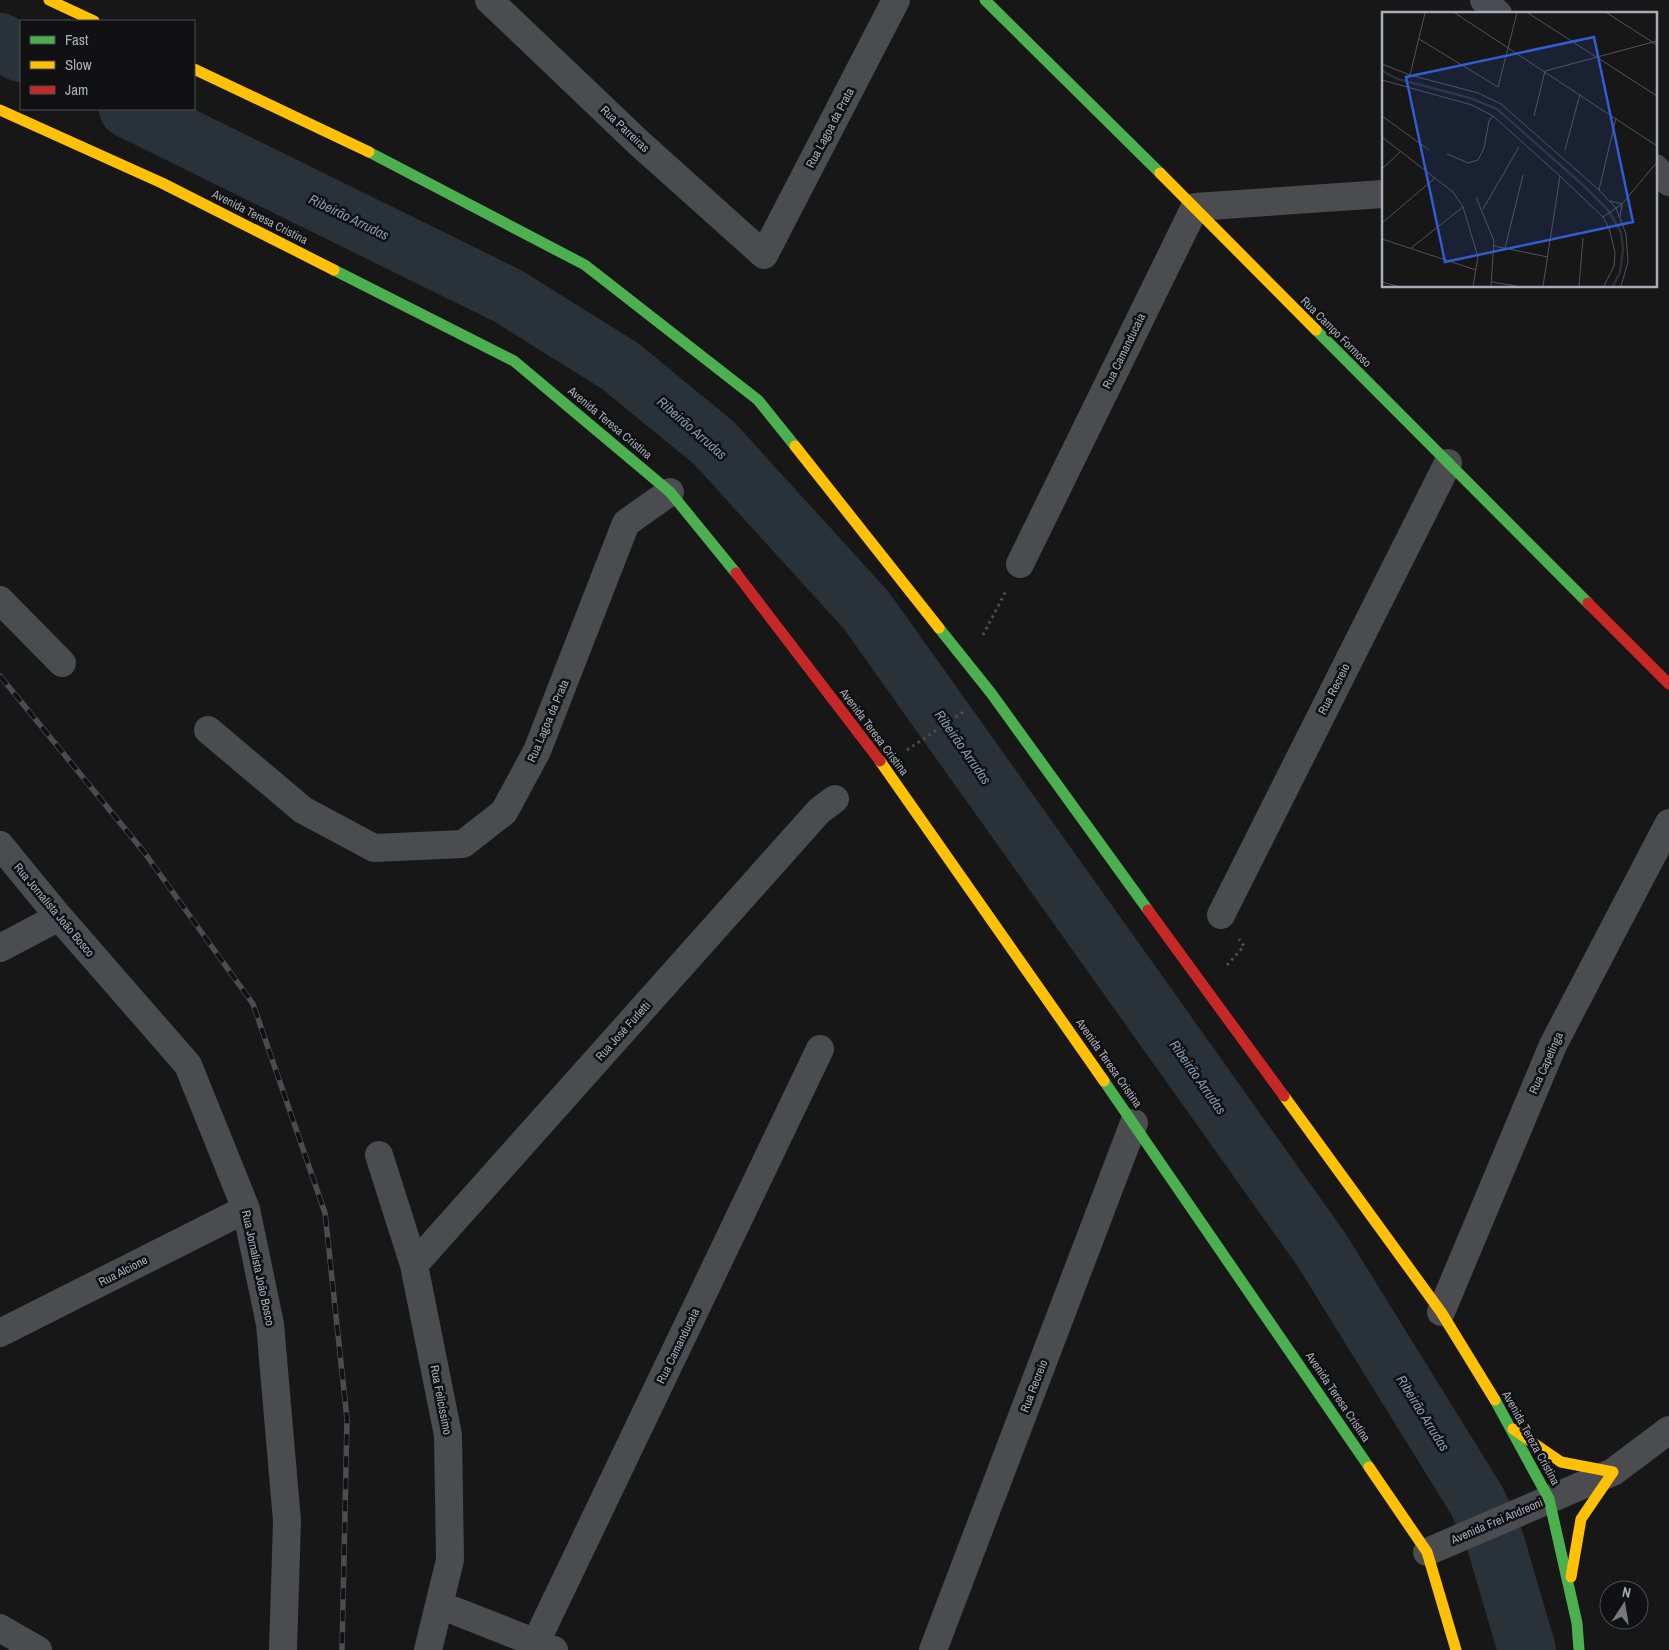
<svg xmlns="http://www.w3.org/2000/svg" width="1669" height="1650" font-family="'Archivo Narrow',sans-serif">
<rect width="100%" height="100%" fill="#171717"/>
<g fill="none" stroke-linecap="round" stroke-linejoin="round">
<path stroke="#2a3239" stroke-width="58" d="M0,42L21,53
M128,109L508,296L620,366L714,443L866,610L1321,1249L1477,1501L1495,1541L1527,1650"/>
<path stroke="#4d4e52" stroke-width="3" stroke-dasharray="2.5 4" stroke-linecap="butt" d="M983,635L1007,589
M907,750L966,710
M1227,965L1244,946L1239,939"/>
<path stroke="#4b4c50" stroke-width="28" d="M489,0L639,143L764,255L896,0
M1484,0L1498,14
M1655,168L1669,182
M1020,564L1195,207L1383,194
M0,600L62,663
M208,730L303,810L374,848L463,844L504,812L537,751L626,523L670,492
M0,845L59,917L188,1065L246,1209L270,1324L287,1521L283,1650
M1221,915L1448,463
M0,948L59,917
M379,1155L414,1265L448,1435L450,1560L428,1650
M414,1265L819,811L835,799
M1441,1312L1553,1045L1669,823
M0,1333L246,1209
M1427,1552L1613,1472L1669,1430
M440,1605L554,1650
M0,1628L38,1650
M536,1642L820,1049
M933,1650L1134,1123"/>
<path stroke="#4caf50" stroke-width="11" d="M985,0L1160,173
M369,152L585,265L758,400L795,446
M334,270L514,361L670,492L736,573
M1316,330L1588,603
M939,628L991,693L1148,910
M1104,1081L1369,1467
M1495,1400L1549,1499L1577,1623L1579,1650"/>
<path stroke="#ffc107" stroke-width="11" d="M49,0L94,21
M194,69L369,152
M0,110L162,183L334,270
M1160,173L1316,330
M795,446L939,628
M880,761L1104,1081
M1284,1096L1441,1312L1495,1400
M1513,1429L1561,1462L1613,1472L1581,1519L1571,1577
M1369,1467L1427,1552L1456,1650"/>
<path stroke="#c62828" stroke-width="11" d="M736,573L880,761
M1588,603L1669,684
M1148,910L1284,1096"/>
<g stroke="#4b4c4f" stroke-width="5.5">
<path id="rail" d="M0,676L144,852L253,1004L325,1213L347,1419L342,1650"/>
</g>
<use href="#rail" stroke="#111113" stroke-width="4" stroke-dasharray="11" stroke-linecap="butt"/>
</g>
<g text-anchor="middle" stroke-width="5" stroke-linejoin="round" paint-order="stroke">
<g font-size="12" fill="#a8adb8" stroke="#111113">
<text transform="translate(830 128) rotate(-62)" y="4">Rua Lagoa da Prata</text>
<text transform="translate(625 129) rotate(43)" y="4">Rua Parreiras</text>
<text transform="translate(260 217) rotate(27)" y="4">Avenida Teresa Cristina</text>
<text transform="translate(1336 332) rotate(45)" y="4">Rua Campo Formoso</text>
<text transform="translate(1124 351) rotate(-64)" y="4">Rua Camanducaia</text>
<text transform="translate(610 423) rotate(40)" y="4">Avenida Teresa Cristina</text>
<text transform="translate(1334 689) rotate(-63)" y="4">Rua Recreio</text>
<text transform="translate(548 721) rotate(-67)" y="4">Rua Lagoa da Prata</text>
<text transform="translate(874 732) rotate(53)" y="4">Avenida Teresa Cristina</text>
<text transform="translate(54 910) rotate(50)" y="4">Rua Jornalista João Bosco</text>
<text transform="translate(623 1031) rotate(-48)" y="4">Rua José Furletti</text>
<text transform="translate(1109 1063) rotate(55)" y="4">Avenida Teresa Cristina</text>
<text transform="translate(1546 1063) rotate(-66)" y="4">Rua Capetinga</text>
<text transform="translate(258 1268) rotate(78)" y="4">Rua Jornalista João Bosco</text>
<text transform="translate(123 1271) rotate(-27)" y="4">Rua Alcione</text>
<text transform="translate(678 1346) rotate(-64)" y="4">Rua Camanducaia</text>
<text transform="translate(1034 1386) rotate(-69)" y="4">Rua Recreio</text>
<text transform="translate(1338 1397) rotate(56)" y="4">Avenida Teresa Cristina</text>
<text transform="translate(441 1400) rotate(79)" y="4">Rua Felicíssimo</text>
<text transform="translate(1531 1438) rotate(61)" y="4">Avenida Tereza Cristina</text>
<text transform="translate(1497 1521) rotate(-23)" y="4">Avenida Frei Andreoni</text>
</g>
<g font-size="14" font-style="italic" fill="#7f9bb3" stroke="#111113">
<text transform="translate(349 217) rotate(26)" y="5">Ribeirão Arrudas</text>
<text transform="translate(692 428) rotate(41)" y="5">Ribeirão Arrudas</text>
<text transform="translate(963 747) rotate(55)" y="5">Ribeirão Arrudas</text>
<text transform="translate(1198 1077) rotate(55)" y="5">Ribeirão Arrudas</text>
<text transform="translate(1423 1413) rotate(58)" y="5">Ribeirão Arrudas</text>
</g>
</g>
<g transform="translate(1382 12)">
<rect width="275" height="275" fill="#171717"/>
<path fill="none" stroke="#2a3239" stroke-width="2.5" d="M0,59L16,67L88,86L115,97L202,174L226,198L239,220L241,238L238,260L231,274"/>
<path fill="none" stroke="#515357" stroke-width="1" d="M73,1L275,134M146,1L275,84M225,1L275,33M37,27L116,75L135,1M0,52L28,63L96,81L119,92L217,178L234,196L244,222L246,250L239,274M28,63L43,1M0,68L90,93L111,104L178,164L221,205L227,216L233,240L232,254L222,274M0,104L47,138M152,104L163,59L275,29M0,125L71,180L81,195L96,245L91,274M183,138L198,82M65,142L86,151L96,148L102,136L107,109L111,104M0,157L19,139M217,178L234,106M94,185L112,229L109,274M228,189L240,192L238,205M101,197L137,135M221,205L240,192L275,150M0,211L53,166M0,227L94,258M112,234L166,245M29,236L81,195M123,236L141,163M0,270L15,274M110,270L134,274M161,274L178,164M197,274L201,226"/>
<path fill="#325cd3" fill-opacity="0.15" stroke="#325cd3" stroke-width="2.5" d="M212,25L251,210L63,250L24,65Z"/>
<rect width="275" height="275" fill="none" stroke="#a8adb8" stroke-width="2.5"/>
</g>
<rect x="20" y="20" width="175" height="90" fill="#111113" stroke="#4d4f55"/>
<rect x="30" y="36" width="25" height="8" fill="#4caf50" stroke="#4d4f55"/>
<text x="65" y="45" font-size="15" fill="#a8adb8">Fast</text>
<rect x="30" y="61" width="25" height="8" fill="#ffc107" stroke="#4d4f55"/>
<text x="65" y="70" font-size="15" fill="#a8adb8">Slow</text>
<rect x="30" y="86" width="25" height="8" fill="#c62828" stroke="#4d4f55"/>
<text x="65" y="95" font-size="15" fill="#a8adb8">Jam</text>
<g transform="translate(1624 1605) rotate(12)"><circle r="24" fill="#111113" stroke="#4d4f55"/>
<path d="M0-4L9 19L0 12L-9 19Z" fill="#757880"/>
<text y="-8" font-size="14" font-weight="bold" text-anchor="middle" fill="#a8adb8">N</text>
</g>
</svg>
